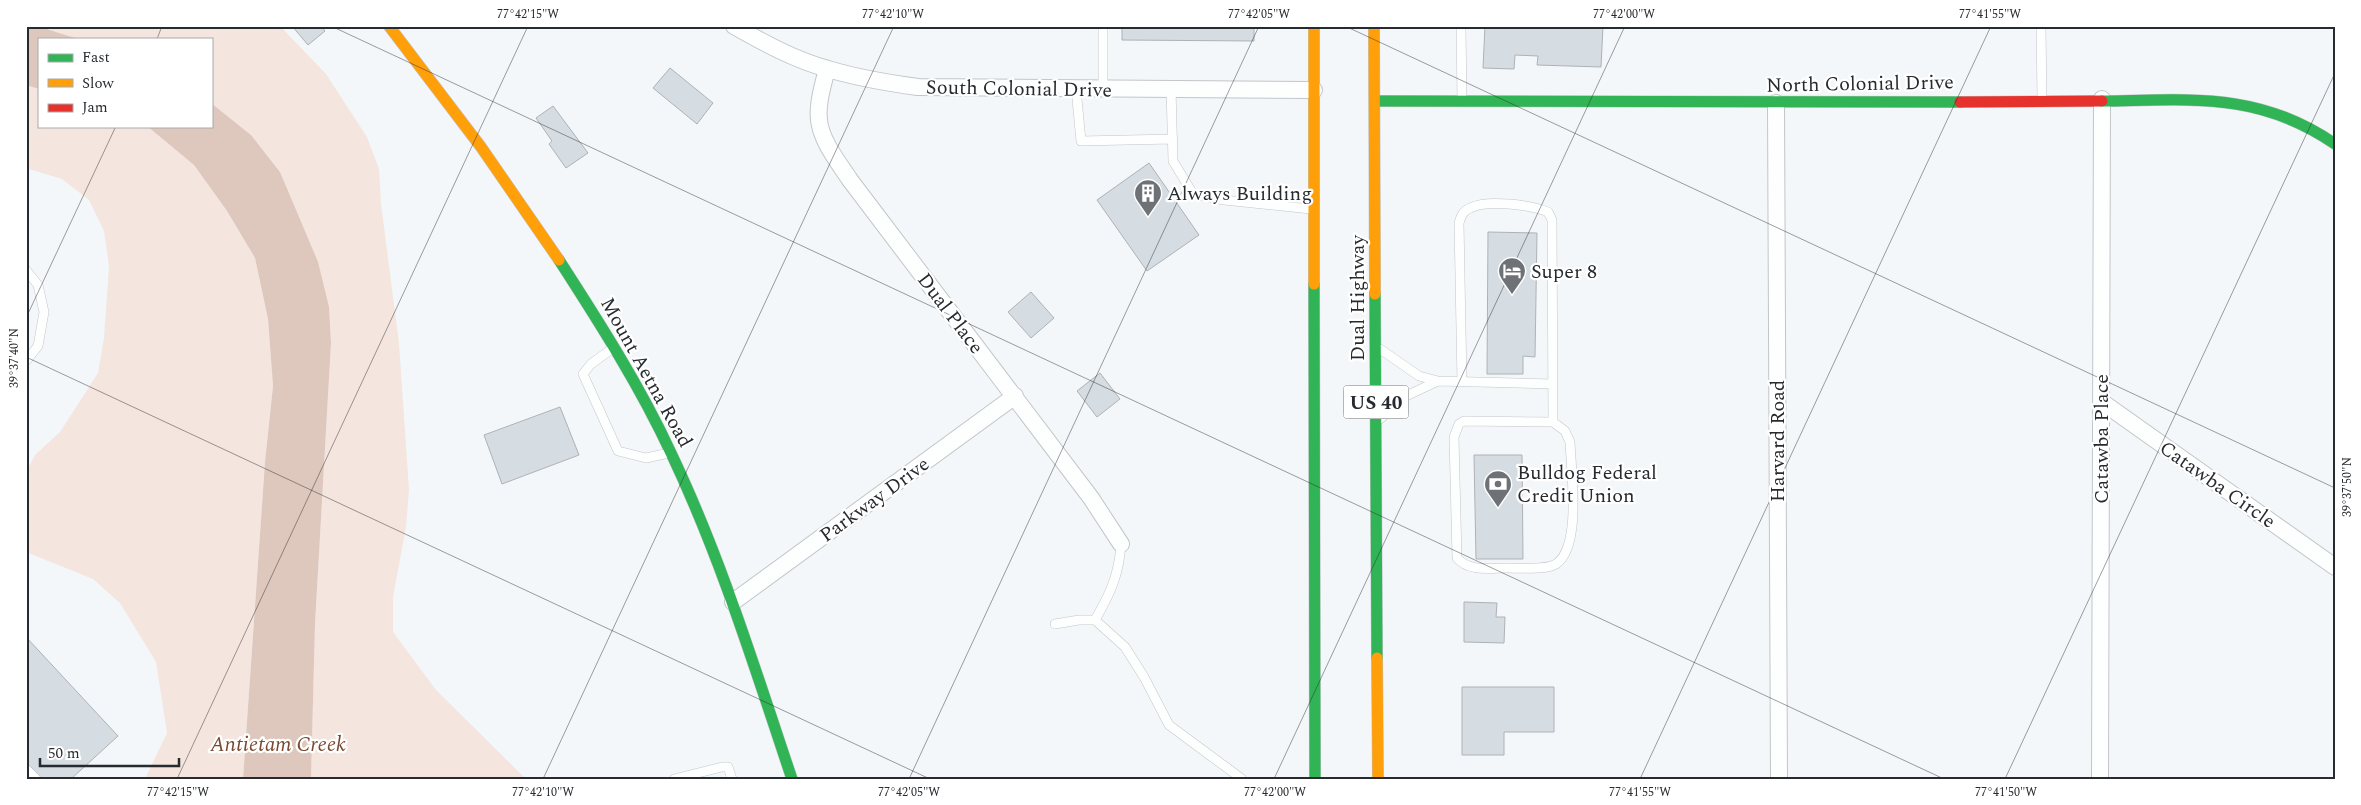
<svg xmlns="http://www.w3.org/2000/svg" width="2361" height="805" font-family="Spectral,serif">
<rect width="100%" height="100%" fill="#f3f7fa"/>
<path fill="#f4e5de" d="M42,26H280L326,74L367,137L379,169L381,204L399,343L409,490L406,527L393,597V632L436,690L526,779H311L315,624L331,343L329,307L298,216L280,172L251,135L211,103V39H80L68,37Z
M26,85L39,89V126H147L194,165L227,211L255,258L268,319L273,386L265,462L243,779H145L167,733L156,662L120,603L93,579L26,552V472L35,455L60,432L98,373L104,338L109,266L104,231L89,200L62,179L29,169L26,170Z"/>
<path fill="#dec7bd" d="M26,26C47,26 60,35 80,39H39V89L26,85Z
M211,103L251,135L280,172L318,262L329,307L331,343L315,624L311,779H243L265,462L273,386L268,319L255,258L227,211L194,165L147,126H211Z"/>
<path fill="#d5dde2" stroke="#aeb2b6" d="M292,26H321L325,31L308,45Z
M1122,26H1254V41L1122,40Z
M1485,26H1603L1601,67L1537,65L1538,56L1515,55L1514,69L1483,68Z
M670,68L713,103L697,124L653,88Z
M553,106L588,153L566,168L549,144L552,141L536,118Z
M1149,163L1199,235L1147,271L1097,200Z
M1488,232L1537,233L1535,357L1523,356V374H1487Z
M1031,292L1054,318L1031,338L1008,312Z
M1100,373L1120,399L1097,417L1077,391Z
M560,407L579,455L502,484L484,435Z
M1474,455H1522L1523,559H1476Z
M1464,602L1497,603L1496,617H1505L1504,643L1464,642Z
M26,637L118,736L71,779H42L26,762Z
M1462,687H1554V732H1504V755H1462Z"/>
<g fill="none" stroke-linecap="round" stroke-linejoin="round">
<g stroke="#c2c6c9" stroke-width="10">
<path id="lane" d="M1103,26V90
M1461,26L1462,101
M2041,26L2042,100
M1076,89L1081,141L1173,139
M1171,89L1173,161L1193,194L1224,200L1311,209
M26,270L38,285L44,312L38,346L26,361
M613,348L591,364L583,374L618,451L646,458L669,453
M1380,349L1419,376L1438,381L1553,384
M1462,382L1459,223C1461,216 1463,211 1470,208C1487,199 1531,205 1548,212L1552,220L1553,422
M1380,419L1406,396L1438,381
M1464,421L1553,422L1565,431L1570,442C1571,470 1582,547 1556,564C1547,570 1519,568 1507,568C1490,568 1469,572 1457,558L1454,437L1459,424Z
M1095,620C1110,594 1119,575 1121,544
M1055,624L1079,620H1095L1125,647L1144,677L1169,725L1242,779
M26,769L36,779
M674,779L722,767H728L732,779"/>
</g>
<g stroke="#c2c6c9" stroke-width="18">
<path id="street" d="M734,26C764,43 795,60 828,69C858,78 888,83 918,87L1314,90
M827,69C823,85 817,104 819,120C821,141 839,163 850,180L1091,498L1121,544
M1776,103L1779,779
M2102,402L2335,567
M733,602L1015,396
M2100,779L2102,99"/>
</g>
<g stroke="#c2c6c9" stroke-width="12">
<path id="fast" d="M1375,101L1960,102
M2102,101C2190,100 2258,91 2335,144
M559,260C599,322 640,386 671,453C721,558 755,669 792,779
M1314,284L1315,779
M1375,294L1377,658"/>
</g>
<g stroke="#c2c6c9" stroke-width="12">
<path id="slow" d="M389,26L481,147L559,260
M1314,26V284
M1374,26L1375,294
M1377,658L1378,779"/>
</g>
<g stroke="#c2c6c9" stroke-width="12">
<path id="jam" d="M1960,102L2102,101"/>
</g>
<use href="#lane" stroke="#fdfefe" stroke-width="9"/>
<use href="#street" stroke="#fdfefe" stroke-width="16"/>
<use href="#fast" stroke="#30b455" stroke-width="11"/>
<use href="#slow" stroke="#ff9f0a" stroke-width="11"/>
<use href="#jam" stroke="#e5322d" stroke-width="11"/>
</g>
<path fill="none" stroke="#272b2f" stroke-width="1" stroke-opacity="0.45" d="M331,26L1944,779M1345,26L2335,488M157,39L162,26M26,318L116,126M26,357L930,779M177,779L528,26M543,779L894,26M909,779L1259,26M1274,779L1625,26M1640,779L1991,26M2005,779L2335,73"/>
<defs>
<g id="building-pin" transform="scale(1.4375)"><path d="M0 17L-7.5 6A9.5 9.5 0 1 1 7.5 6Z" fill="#6e7276" stroke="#fff"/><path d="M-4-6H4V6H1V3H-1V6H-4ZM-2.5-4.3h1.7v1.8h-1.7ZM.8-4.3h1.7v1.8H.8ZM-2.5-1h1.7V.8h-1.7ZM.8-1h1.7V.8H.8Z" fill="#fff"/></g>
<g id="hotel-pin" transform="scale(1.4375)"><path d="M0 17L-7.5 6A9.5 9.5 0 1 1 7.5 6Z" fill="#6e7276" stroke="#fff"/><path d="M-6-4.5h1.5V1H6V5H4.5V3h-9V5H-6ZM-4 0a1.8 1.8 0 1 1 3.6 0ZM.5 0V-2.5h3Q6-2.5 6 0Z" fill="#fff"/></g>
<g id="bank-pin" transform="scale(1.4375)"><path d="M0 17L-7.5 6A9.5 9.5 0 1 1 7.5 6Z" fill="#6e7276" stroke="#fff"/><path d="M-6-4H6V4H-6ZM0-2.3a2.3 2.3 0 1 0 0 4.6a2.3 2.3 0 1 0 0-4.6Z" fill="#fff"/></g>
</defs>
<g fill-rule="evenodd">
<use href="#building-pin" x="1148" y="193"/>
<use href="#hotel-pin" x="1512" y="271"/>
<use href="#bank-pin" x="1498" y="484"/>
</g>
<g text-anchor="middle" stroke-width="4.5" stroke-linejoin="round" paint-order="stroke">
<rect fill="#fff" stroke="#686b6d" stroke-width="1" x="1343.5" y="385.5" width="65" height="33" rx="4"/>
<g font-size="19" font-weight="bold" fill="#272b2f">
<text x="1376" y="409">US 40</text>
</g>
<g font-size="20" fill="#272b2f" stroke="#fff">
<text transform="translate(1860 83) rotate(-1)" y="7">North Colonial Drive</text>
<text transform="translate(1019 88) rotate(1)" y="7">South Colonial Drive</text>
<text transform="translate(1357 298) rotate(-90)" y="7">Dual Highway</text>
<text transform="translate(951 313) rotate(53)" y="7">Dual Place</text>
<text transform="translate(647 372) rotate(61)" y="7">Mount Aetna Road</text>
<text transform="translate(2101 439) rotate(-90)" y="7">Catawba Place</text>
<text transform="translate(1777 441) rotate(-90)" y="7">Harvard Road</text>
<text transform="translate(2218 484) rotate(35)" y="7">Catawba Circle</text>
<text transform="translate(874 499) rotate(-36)" y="7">Parkway Drive</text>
</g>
<g font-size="20" fill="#272b2f" stroke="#fff" text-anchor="start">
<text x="1167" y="200">Always Building</text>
<text x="1531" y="278">Super 8</text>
<text x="1517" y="479">Bulldog Federal<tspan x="1517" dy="23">Credit Union</tspan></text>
</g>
<g font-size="21" font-style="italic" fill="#784930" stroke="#fff">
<text x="278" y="751">Antietam Creek</text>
</g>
</g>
<rect width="2361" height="805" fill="none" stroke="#ffffff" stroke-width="55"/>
<rect x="38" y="38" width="175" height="90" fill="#ffffff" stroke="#a9aaac"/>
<rect x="48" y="54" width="25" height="8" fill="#30b455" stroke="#a9aaac"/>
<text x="82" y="62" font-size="15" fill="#272b2f">Fast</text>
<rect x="48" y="79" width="25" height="8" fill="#ff9f0a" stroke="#a9aaac"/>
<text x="82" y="88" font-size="15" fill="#272b2f">Slow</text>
<rect x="48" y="104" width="25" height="8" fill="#e5322d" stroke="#a9aaac"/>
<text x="82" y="112" font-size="15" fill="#272b2f">Jam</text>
<path d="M40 758v8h139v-8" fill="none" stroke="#272b2f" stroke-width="2.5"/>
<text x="48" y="758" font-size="15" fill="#272b2f" stroke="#ffffff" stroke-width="4" paint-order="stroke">50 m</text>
<rect x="28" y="28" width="2306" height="750" fill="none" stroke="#272b2f" stroke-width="2"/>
<g font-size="12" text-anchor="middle" fill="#272b2f">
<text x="528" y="18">77°42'15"W</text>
<text x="893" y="18">77°42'10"W</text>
<text x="1259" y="18">77°42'05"W</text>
<text x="1624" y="18">77°42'00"W</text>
<text x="1990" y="18">77°41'55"W</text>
<text transform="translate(14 358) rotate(-90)" y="4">39°37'40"N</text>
<text transform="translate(2347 487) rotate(-90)" y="4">39°37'50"N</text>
<text x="178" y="796">77°42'15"W</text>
<text x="543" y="796">77°42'10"W</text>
<text x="909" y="796">77°42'05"W</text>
<text x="1275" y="796">77°42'00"W</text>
<text x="1640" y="796">77°41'55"W</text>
<text x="2006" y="796">77°41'50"W</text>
</g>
</svg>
